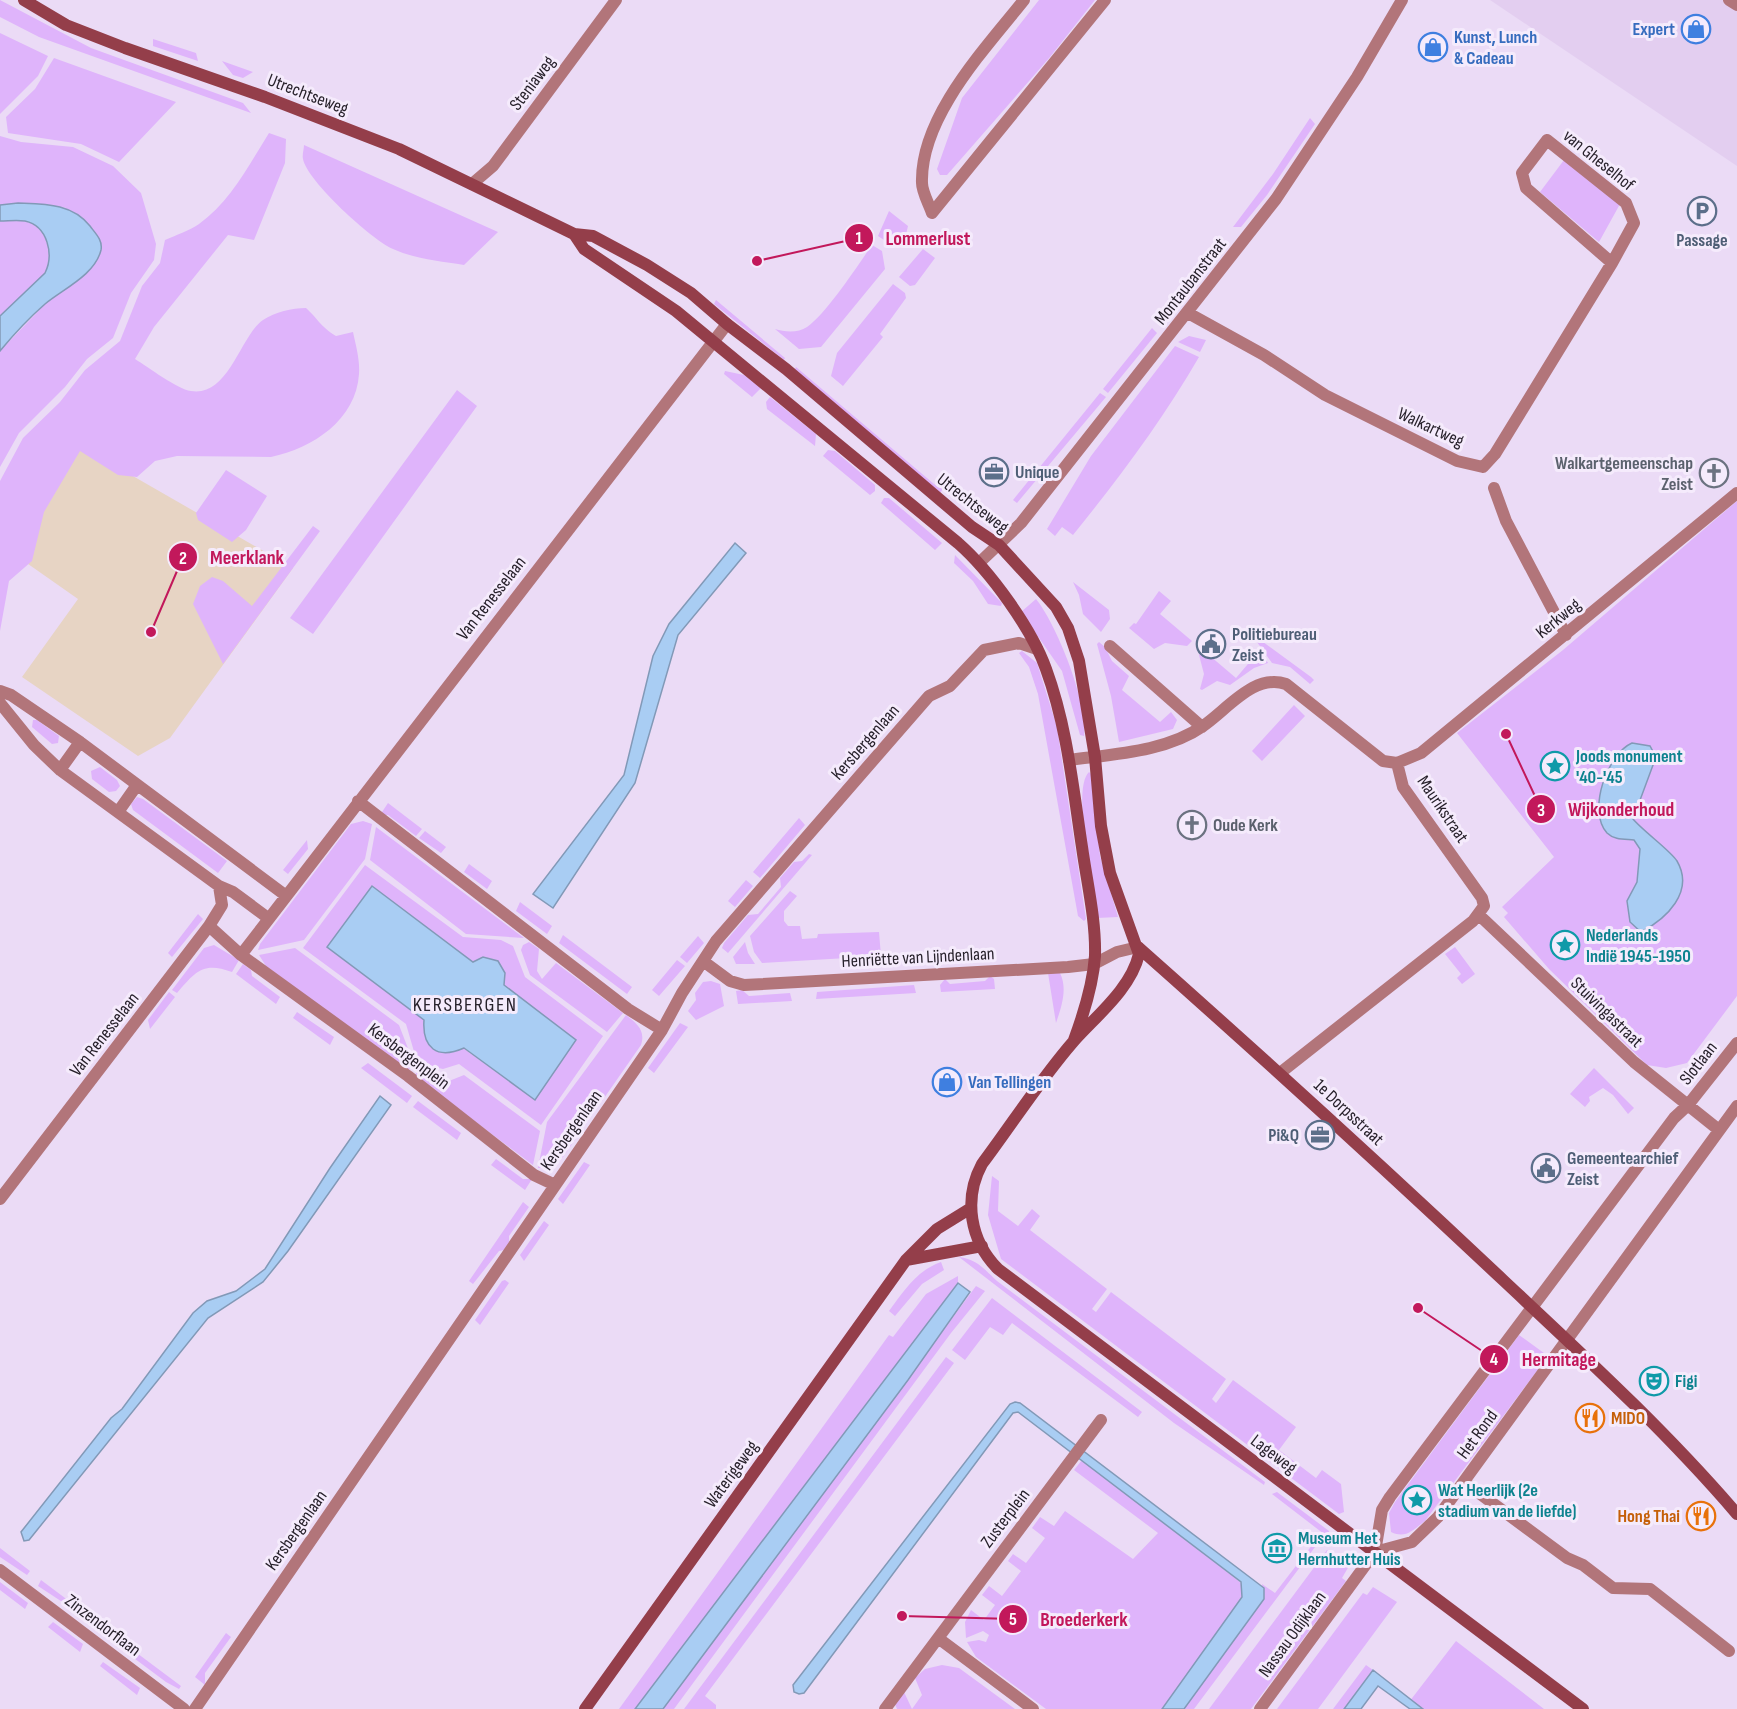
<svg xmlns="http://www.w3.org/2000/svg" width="1737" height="1709" font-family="'Sofia Sans Condensed',sans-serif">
<rect width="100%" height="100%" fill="#ebdbf6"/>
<path fill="#e3cef0" d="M1490,0H1737V166Z"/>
<path fill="#e7d4c4" d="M72,441L293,568L170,738L138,756L22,677L78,599L1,545Z"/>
<path fill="#dfb4fb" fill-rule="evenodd" d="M0,0L91,48L243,103L251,113L39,37L0,17Z
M1039,0H1095L1050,57L947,175H940L937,169L962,98Z
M0,33L48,56L38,76L0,114Z
M153,39L196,53L198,61L153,46Z
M54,58L176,102L119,162L81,144L8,133L6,117L35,89Z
M222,61L253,72L243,78L233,75Z
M1310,118L1315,124L1267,195L1241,227H1233L1273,174Z
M269,133L286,139L285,163L254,240L228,235L154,327L135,359C148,367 177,389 191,391C229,397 240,336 263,320C275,312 292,308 306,308C318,319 320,326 336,336L353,332C356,346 360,360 359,374C356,420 313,448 271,457L177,456L155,461L137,477L118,475L80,451L44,512L32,561L9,581L0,631V481L23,438L60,402L85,370L120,341L142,286L160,263L165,240C176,235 189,231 199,224C230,202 249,165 269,133Z
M0,136L21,142L73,147L113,166L141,193L156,244L154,260L131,293L113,338L87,359L65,387L19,433L0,467V351L45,304L89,270L66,208L41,204L0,205Z
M304,145L498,232L464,265C440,261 415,259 393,249C372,240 307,181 303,159C302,155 304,149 304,145Z
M1564,160L1620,204L1599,242L1540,192Z
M889,211L908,226L905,239L887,242L878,236Z
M0,221C9,221 20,219 28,222C47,229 56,257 44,274C33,290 14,303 0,316Z
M872,245L882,251L885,269L821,347L799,349L775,329C785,332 798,333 807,327C827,313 858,265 872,245Z
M1217,246L1218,256L1183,300L1182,291Z
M923,249L935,258L915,285L910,286L899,277Z
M893,284L905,293L906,298L880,334L883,337L843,386L831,376L837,353Z
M716,300L785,358L784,360L714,304Z
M1152,328L1157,333L1108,393L1103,389Z
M1189,336L1206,340L1200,352L1178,342Z
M1175,346L1199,357C1162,421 1119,478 1073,535L1062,527L1055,536L1047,529L1091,456Z
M796,367L934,484L943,489L940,493L795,369Z
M725,371L744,375L761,388L752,397L724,374Z
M457,390L477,406L313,634L290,618Z
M1100,393L1106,397L1017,503L1013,500Z
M770,397L816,434L815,446L767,409L766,402Z
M828,450L835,451L875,485V491L870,495L823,456Z
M226,470L267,496L246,530L232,542L198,520L196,513Z
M884,498H889L942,543L935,550L881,503Z
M1737,501V996L1687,1063L1666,1068L1647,1065L1549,969L1504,917L1508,913L1502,907L1554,857L1457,733L1563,650Z
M313,526L320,531L223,664L193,604L200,586L212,577L223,581L252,606Z
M955,555L1002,603L1001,606L988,604L973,581L954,563Z
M1073,582L1109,610L1110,619L1101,632L1083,614L1079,595Z
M1159,591L1171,601L1160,614L1192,641L1187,646L1165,643L1154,649L1129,628L1134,623L1136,624Z
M1036,599C1057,625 1088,703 1084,736L1080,735L1062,671L1021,612Z
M1259,639L1311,677L1314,680L1310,684L1290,667L1272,663L1257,642Z
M1099,642L1105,647L1112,661L1129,676L1122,690L1160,722L1171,712L1177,720L1173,729L1119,742L1111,696L1097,644Z
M1203,650L1236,678L1253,658L1256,660L1262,653L1268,663L1254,668L1230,685L1217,681L1202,690L1200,689L1204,674L1199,655Z
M1022,651L1037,663L1057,727L1086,919L1084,921L1078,916L1038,694L1029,667L1019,653Z
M1294,705L1305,716L1262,761L1252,751Z
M33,720H37L59,736L58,743L52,744L32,727Z
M100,767L117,780L120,786L116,791L109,792L92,779L91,771Z
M1089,772L1091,774L1100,856L1118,917L1097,918C1094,891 1071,789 1089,772Z
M137,797L143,799L227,861L218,873L133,810L131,804Z
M388,803L422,829L416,836L388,815H380Z
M799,818L805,825L760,878L753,872Z
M363,821L372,824L365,859L304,940L258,950L260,944L351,824Z
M376,827L524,938L466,934L370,860Z
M425,831L446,847L441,853L419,838Z
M307,840L308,849L288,874L283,870Z
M809,854L812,855L728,953L722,948L724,943L748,915L758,914L781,887L780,878L794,862L802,861Z
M469,864L492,881L487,889L464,872Z
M365,865L463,937L501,940L513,946L525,977L603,1036L541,1125L459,1064L443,1069L425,1065L415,1055L406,1024L303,948ZM372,886L473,962L505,978L503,985L575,1039L535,1100L463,1048C440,1059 422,1045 424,1020L327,947Z
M746,880L753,886L735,907L728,901Z
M790,891L797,896L784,911V921L788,926H800L802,939L817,938L818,934L879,932L881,956L762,963L754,952L750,936Z
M520,902L552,926L547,934L516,911Z
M198,914L203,919L172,957L168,953Z
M563,935L632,987L627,994L559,943Z
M698,936L704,943L687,963L680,957Z
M529,942L539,949L537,971L542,979L556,963L623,1013L607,1032L530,975L521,950L523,945Z
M745,942L748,953L755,964H736L733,957Z
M214,945L239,960L232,972C203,961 195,972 177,993L172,990L204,948Z
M1455,947L1475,974L1462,984L1457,978L1461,974L1445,954Z
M295,948L399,1025L414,1064L407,1071L266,966L259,955Z
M677,960L685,966L659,996L652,990Z
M243,964L251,970L252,976L280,997L276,1004L236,974Z
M1048,973H1060C1068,989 1061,1008 1056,1023Z
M990,976L994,979L995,989L941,992L940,985L945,979L950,984L985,981Z
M711,981L720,984L724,1006L696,1020L688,1011L696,1000L695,993L703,982Z
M914,985L916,993L816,999L817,992Z
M742,990L749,996L790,993L792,1001L738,1004L736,991Z
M169,992L175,997L150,1029L148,1020Z
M297,1012L334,1037L330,1045L293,1018Z
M626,1015C636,1023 646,1030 641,1045L561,1160L550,1168H538L547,1122Z
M680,1023L688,1027L654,1073L648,1068Z
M368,1063L412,1096L407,1103L361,1068Z
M1594,1068L1634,1108L1628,1114L1613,1095L1603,1088L1589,1097L1590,1101L1585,1107L1570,1094Z
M420,1069L434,1074L431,1076L433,1080L449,1081L464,1075L540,1131L533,1165L414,1076Z
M418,1101L461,1133L457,1140L413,1107Z
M496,1159L523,1179H532L525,1190L491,1165Z
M584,1162L590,1165L563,1204L558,1199Z
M992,1176L999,1181L998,1211L1018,1226L1032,1209L1040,1216L1030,1230L1107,1289L1092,1309L1096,1312L1111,1292L1226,1379L1212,1399L1216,1403L1233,1380L1296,1427L1279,1450L1316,1478L1322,1470L1341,1484L1344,1512L1339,1514L1001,1259L988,1215Z
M523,1202L529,1207L509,1236V1243L504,1250L499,1251L473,1284L469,1281Z
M544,1221L549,1225L524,1261L520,1255Z
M959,1257C977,1259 985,1270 997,1281L1265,1482L1264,1485L1174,1423Z
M941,1262L944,1270L922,1284L895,1316L889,1311C904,1291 916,1271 941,1262Z
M958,1276V1283L635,1709H619L889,1335L893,1337L926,1294Z
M505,1280L509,1283L480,1325L475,1320L502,1281Z
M976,1286L985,1291L951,1333L674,1709H663Z
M992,1298L1142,1412L1138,1417L1012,1323L1003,1335L990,1327L965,1360L952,1350Z
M1519,1335L1548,1356L1425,1521C1413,1530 1406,1539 1391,1532L1389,1513L1395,1502Z
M946,1357L954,1363L705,1696L716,1705V1709H684Z
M1082,1460L1240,1582L1244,1592L1242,1597L1162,1709H1046L976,1657L967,1642L979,1640L986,1642L989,1635L983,1631L966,1638L965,1622L971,1610L984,1620L995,1605L982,1595L989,1586L1002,1596L1021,1571L1008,1561L1013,1554L1026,1563L1045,1538L1032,1528L1040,1517L1054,1526L1065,1511L1133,1559L1158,1533L1074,1470Z
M1277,1492L1329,1531V1532L1324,1534L1272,1494Z
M1316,1540L1318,1543L1194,1709H1184L1264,1599L1262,1584L1275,1593Z
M0,1548L30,1571L27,1575L0,1557Z
M1327,1550L1349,1566L1342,1578L1346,1581L1251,1709H1209Z
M41,1580L73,1604L70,1607L38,1586Z
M0,1582L28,1603L25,1609L0,1590Z
M1373,1587L1397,1602L1318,1709H1277L1363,1593L1367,1595Z
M53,1622L83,1644L80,1652L48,1627Z
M106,1630L181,1686L179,1689L166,1682L103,1635Z
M226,1633L231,1637L205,1673V1685L195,1677Z
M1456,1641L1544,1709H1411L1406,1706Z
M103,1662L140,1688L137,1695L100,1666Z
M942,1665L959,1668L1015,1709H897L895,1704L904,1692L912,1709L922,1695L915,1678L925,1669Z
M1366,1665L1373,1670L1344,1709H1333Z"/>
<path fill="#a9cdf3" stroke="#8299b7" stroke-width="1.5" d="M18,203C44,204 72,203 90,226C95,233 103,240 101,250C95,275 63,289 45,304C29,318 14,334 0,351V316L45,273C54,255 48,226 25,221C17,220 8,221 0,221V205Z
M735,543L746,553L678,635L635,783L553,908L533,894L624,775L653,656L669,624Z
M1632,743L1650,746L1656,757L1633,819C1643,831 1671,851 1677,861C1695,892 1666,919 1641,932L1630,922L1627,901L1637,882L1640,849L1634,840C1625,839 1614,840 1607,833C1587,811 1607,754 1632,743Z
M372,886L473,962L483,957L498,961L505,973L504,985L576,1040L535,1100L464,1048C437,1060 422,1048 424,1020L327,947Z
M380,1096L391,1105L288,1251L263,1282L208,1318L29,1540L24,1541L21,1532L111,1418L122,1409L193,1313L207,1301L236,1291L265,1269L330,1168Z
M958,1283L970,1292L908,1380L663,1709H635Z
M1015,1402L1020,1403L1264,1588V1599L1184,1709H1162L1242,1597L1241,1582L1018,1412L1013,1413L804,1693L799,1694L794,1692L793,1685L1010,1404Z
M1373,1670L1423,1709H1410L1378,1686L1361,1709H1344Z"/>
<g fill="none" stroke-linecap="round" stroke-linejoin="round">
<path stroke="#b2757a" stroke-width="12" d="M1024,0C985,49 920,117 922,183C922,192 929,204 932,213L1105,0
M1729,0L1737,5
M472,184L493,166L616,0
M1188,313L1264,355L1325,395L1457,461L1483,467L1495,454L1612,263L1634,223L1626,203L1547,140L1522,173L1526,188L1612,263
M1494,488L1506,521L1566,635
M980,562L1021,523L1276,199L1357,77L1402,0
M1110,646L1202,727
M0,691L11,695L80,742L285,895
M0,703L34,745L60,770L219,886L233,892L268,918
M1069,760C1113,754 1166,752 1203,726C1228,709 1254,673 1286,684L1383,761L1397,763
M1397,763L1421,753L1737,493
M60,770L80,742
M358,801L628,1009L662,1030
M118,812L137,785
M1479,915L1634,1062L1719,1130
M209,926L241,955L408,1076L534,1175L555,1185
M241,955L727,324
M703,961L730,981L744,985L1068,967L1094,964L1117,952L1138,947
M1280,1073L1473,921L1484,906L1482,898L1403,787L1397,763
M0,1199L209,926L222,905L219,886
M1464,1482L1567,1558L1583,1565L1613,1588L1650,1589L1729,1651
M1375,1552L1382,1510L1390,1497L1674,1118L1688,1105L1737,1043
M1375,1552L1412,1542L1438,1517L1737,1106
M0,1570L184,1709
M938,1638L1033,1709
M195,1709L662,1030L682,993L716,941L929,696L950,686L984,650L1019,643L1037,649
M885,1709L1101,1420
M1260,1709L1375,1552"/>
<path stroke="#943e4a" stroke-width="12" d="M24,0L66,25L125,48L265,97L399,149L574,234L593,236L647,265L691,293L727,324L786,369L972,527L999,545L1056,607L1068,628L1079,661L1095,757L1101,826L1110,873L1139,954C1131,989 1095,1017 1073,1042C1040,1080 1012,1124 982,1164C963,1199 970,1241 998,1269L1583,1709
M574,234L584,249L676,311L958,543C990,571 1032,629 1046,669C1067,726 1073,788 1082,847C1087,883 1096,920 1095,956C1093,985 1084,1013 1074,1040
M1138,947C1261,1056 1383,1167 1503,1280C1584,1356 1665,1430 1737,1514
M906,1260L982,1246
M585,1709L906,1260L937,1229L971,1208"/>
</g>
<defs>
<g id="shop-ring" transform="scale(1.5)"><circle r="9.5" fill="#f5ebfc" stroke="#3f7fe0" stroke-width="1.5"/><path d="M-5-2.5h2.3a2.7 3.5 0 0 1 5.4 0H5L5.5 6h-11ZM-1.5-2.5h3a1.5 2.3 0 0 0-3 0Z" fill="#3f7fe0"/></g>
<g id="parking-ring" transform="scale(1.5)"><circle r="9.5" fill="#f5ebfc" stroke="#5c6f8a" stroke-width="1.5"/><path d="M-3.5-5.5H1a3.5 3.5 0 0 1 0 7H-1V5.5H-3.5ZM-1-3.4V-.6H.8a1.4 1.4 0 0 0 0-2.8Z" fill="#5c6f8a"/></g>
<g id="office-ring" transform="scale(1.5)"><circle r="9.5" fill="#f5ebfc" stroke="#5c6f8a" stroke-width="1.5"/><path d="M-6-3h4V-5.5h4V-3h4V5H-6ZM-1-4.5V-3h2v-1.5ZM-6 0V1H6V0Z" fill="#5c6f8a"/></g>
<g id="church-ring" transform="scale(1.5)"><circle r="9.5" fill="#f5ebfc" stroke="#6b7280" stroke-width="1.5"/><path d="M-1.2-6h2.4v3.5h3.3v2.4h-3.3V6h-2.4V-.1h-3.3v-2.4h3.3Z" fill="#6b7280"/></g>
<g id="civic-ring" transform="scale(1.5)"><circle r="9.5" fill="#f5ebfc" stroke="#5c6f8a" stroke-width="1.5"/><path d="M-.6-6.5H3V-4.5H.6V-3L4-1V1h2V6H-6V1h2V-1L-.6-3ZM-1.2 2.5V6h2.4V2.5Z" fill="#5c6f8a"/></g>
<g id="sight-ring" transform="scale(1.5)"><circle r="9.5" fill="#f5ebfc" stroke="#0f9aa8" stroke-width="1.5"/><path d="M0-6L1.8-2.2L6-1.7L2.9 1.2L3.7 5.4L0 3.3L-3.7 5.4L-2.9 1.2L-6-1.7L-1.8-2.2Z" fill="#0f9aa8"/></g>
<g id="theatre-ring" transform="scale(1.5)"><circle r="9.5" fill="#f5ebfc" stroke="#0f9aa8" stroke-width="1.5"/><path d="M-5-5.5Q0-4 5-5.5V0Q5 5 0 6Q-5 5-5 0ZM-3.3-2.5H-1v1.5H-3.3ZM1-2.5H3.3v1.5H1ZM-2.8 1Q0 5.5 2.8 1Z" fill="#0f9aa8"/></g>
<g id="restaurant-ring" transform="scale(1.5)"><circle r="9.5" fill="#f5ebfc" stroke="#e8710a" stroke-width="1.5"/><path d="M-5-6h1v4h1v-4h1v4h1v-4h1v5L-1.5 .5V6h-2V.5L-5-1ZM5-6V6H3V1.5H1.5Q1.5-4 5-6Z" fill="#e8710a"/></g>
<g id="museum-ring" transform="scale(1.5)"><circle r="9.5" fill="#f5ebfc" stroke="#0f9aa8" stroke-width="1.5"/><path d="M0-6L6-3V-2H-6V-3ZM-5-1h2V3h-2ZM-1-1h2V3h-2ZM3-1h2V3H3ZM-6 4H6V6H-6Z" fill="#0f9aa8"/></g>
</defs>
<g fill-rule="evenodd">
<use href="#shop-ring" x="1696" y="29"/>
<use href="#shop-ring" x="1433" y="47"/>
<use href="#parking-ring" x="1702" y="211"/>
<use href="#office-ring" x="994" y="472"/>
<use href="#church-ring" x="1714" y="473"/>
<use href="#civic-ring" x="1211" y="644"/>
<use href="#sight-ring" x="1555" y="766"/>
<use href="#church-ring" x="1192" y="825"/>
<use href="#sight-ring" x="1565" y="945"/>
<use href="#shop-ring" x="947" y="1082"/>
<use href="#office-ring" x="1320" y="1135"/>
<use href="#civic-ring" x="1546" y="1168"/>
<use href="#theatre-ring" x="1654" y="1381"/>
<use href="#restaurant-ring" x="1590" y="1418"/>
<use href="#sight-ring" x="1417" y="1500"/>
<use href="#restaurant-ring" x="1701" y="1516"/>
<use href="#museum-ring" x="1277" y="1548"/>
</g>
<g text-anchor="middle" stroke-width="6" stroke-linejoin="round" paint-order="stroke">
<g font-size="18" font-weight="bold" fill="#366cbe" stroke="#f5ebfc" text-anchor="start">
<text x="1675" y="35" text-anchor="end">Expert</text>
<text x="1454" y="43">Kunst, Lunch<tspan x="1454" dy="21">&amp; Cadeau</tspan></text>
<text x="968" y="1088">Van Tellingen</text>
</g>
<g font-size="18" fill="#27212b" stroke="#f5ebfc">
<text transform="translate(532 83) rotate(-53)" y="6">Steniaweg</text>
<text transform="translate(308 94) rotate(21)" y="6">Utrechtseweg</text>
<text transform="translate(1599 160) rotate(39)" y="6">van Gheselhof</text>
<text transform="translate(1190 281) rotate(-52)" y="6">Montaubanstraat</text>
<text transform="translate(1431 427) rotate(25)" y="6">Walkartweg</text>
<text transform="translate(973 503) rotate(38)" y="6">Utrechtseweg</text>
<text transform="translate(491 598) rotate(-52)" y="6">Van Renesselaan</text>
<text transform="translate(1558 618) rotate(-39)" y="6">Kerkweg</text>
<text transform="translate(865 742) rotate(-49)" y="6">Kersbergenlaan</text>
<text transform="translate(1443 809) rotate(56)" y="6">Maurikstraat</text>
<text transform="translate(918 957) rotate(-3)" y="6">Henriëtte van Lijndenlaan</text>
<text transform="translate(1607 1012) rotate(44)" y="6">Stuivingastraat</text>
<text transform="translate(104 1034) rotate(-52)" y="6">Van Renesselaan</text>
<text transform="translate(409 1056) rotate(37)" y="6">Kersbergenplein</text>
<text transform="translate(1698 1063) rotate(-52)" y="6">Slotlaan</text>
<text transform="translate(1349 1112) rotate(43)" y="6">1e Dorpsstraat</text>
<text transform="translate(571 1130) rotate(-55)" y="6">Kersbergenlaan</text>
<text transform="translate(1477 1434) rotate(-54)" y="6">Het Rond</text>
<text transform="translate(1274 1454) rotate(37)" y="6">Lageweg</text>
<text transform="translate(731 1474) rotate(-54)" y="6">Waterigeweg</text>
<text transform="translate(1005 1518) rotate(-53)" y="6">Zusterplein</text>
<text transform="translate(296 1530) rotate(-55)" y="6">Kersbergenlaan</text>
<text transform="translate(103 1625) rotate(37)" y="6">Zinzendorflaan</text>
<text transform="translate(1292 1634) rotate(-54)" y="6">Nassau Odijklaan</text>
</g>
<g font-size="18" font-weight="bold" fill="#4e5e75" stroke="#f5ebfc" text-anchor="start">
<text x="1702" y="246" text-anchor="middle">Passage</text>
<text x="1015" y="478">Unique</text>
<text x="1232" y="640">Politiebureau<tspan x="1232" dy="21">Zeist</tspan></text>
<text x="1299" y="1141" text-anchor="end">Pi&amp;Q</text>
<text x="1567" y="1164">Gemeentearchief<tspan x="1567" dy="21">Zeist</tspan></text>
</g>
<g font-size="18" font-weight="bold" fill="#5b616d" stroke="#f5ebfc" text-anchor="end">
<text x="1693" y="469">Walkartgemeenschap<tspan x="1693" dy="21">Zeist</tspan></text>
<text x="1213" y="831" text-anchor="start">Oude Kerk</text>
</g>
<g font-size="18" font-weight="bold" fill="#0d838f" stroke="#f5ebfc" text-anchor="start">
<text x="1576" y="762">Joods monument<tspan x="1576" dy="21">'40-'45</tspan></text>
<text x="1586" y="941">Nederlands<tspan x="1586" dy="21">Indië 1945-1950</tspan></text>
<text x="1675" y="1387">Figi</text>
<text x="1438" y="1496">Wat Heerlijk (2e<tspan x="1438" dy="21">stadium van de liefde)</tspan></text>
<text x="1298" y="1544">Museum Het<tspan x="1298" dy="21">Hernhutter Huis</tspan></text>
</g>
<g font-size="18" font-weight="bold" fill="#c56008" stroke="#f5ebfc" text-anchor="start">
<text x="1611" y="1424">MIDO</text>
<text x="1680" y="1522" text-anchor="end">Hong Thai</text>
</g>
<g font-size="20" letter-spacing="1.5" fill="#27212b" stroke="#f5ebfc">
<text x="465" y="1011">KERSBERGEN</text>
</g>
</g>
<path fill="none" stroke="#c2185b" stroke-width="2" d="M757 261L859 238M151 632L183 557M1506 734L1541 809M1418 1308L1494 1359M902 1616L1013 1619"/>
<g fill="#c2185b" stroke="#f5ebfc" stroke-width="2">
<circle cx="757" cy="261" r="6"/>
<circle cx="151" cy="632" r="6"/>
<circle cx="1506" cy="734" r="6"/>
<circle cx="1418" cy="1308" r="6"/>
<circle cx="902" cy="1616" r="6"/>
<circle cx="859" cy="238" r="15"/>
<circle cx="183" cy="557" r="15"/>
<circle cx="1541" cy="809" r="15"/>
<circle cx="1494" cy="1359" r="15"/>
<circle cx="1013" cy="1619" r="15"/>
</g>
<g font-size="18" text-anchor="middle" font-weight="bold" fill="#fff">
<text x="859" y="244">1</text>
<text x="183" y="564">2</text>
<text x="1541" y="816">3</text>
<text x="1494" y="1365">4</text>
<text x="1013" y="1625">5</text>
</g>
<g font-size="20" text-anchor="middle" font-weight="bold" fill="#c2185b" stroke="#f5ebfc" stroke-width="6" stroke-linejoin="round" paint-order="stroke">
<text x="928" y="245">Lommerlust</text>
<text x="247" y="564">Meerklank</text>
<text x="1621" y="816">Wijkonderhoud</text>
<text x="1559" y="1366">Hermitage</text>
<text x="1084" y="1626">Broederkerk</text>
</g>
</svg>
